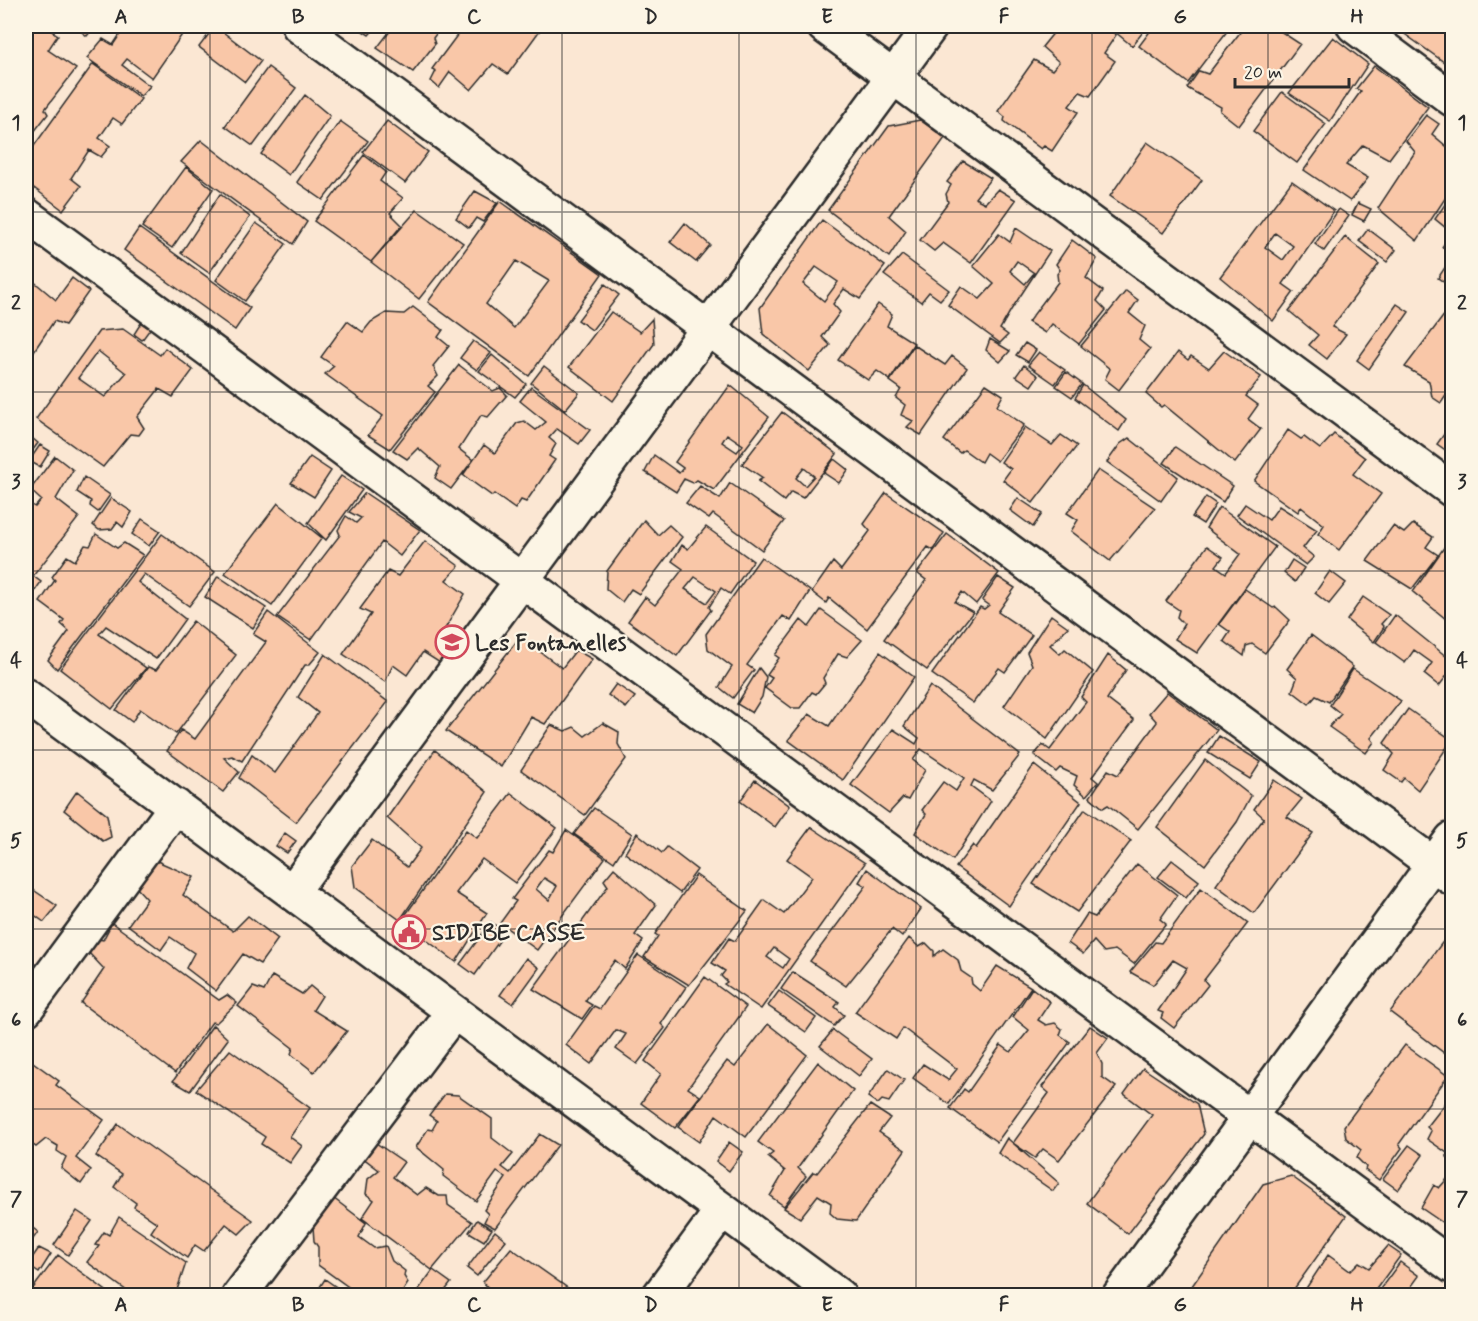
<svg xmlns="http://www.w3.org/2000/svg" width="1478" height="1321" font-family="Mynerve,sans-serif">
<rect width="100%" height="100%" fill="#fbe7d3"/>
<filter id="ink" filterUnits="userSpaceOnUse"><feTurbulence type="fractalNoise" baseFrequency=".0167" numOctaves="2"/><feDisplacementMap in="SourceGraphic" scale="12" xChannelSelector="R" yChannelSelector="G"/><feConvolveMatrix kernelMatrix="1 2 1 2 8 2 1 2 1" color-interpolation-filters="sRGB"/></filter>
<g filter="url(#ink)">
<path fill="#f9c7a8" stroke="#2b2b2b" stroke-width="1.5" fill-rule="evenodd" d="M27,26H44L58,35L48,50L76,69L45,109L48,114L26,142Z
M74,26H95L87,36Z
M120,26H188L152,78L127,59L122,65L150,86L141,96L87,58L103,39L113,45L121,33L118,28Z
M215,26L261,61L245,82L199,47Z
M355,26H377L369,35Z
M394,26H442L433,38L435,44L413,72L377,48Z
M464,26H543L508,74L493,64L471,90L450,72L439,88L431,81L436,71L432,69Z
M1059,26H1104L1116,35L1104,53L1115,61L1090,96L1080,92L1069,106L1078,112L1052,151L1044,146L1041,149L1004,121L1005,117L998,111L1034,60L1052,70L1059,62L1042,47Z
M1108,26H1134L1143,32L1132,46Z
M1154,26H1231L1188,83L1139,46Z
M1245,26H1282L1280,31L1300,44L1239,126L1220,111L1221,107L1187,88L1199,71L1208,74Z
M1403,26H1452L1451,67L1399,30Z
M1333,37L1368,64L1330,121L1289,93Z
M93,64L141,99L122,124L113,118L99,138L110,146L101,157L89,150L71,178L81,186L63,210L26,182V157Z
M1374,66L1428,107L1389,159L1363,145L1346,165L1368,178L1350,201L1304,170L1361,91L1356,89Z
M268,67L296,88L253,146L225,126Z
M1282,92L1326,124L1297,163L1253,131Z
M305,95L330,116L289,175L261,154Z
M1426,115L1439,124L1432,134L1452,151V188L1417,241L1378,208L1415,152L1406,141Z
M920,120L945,138L889,216L906,231L889,257L828,210L889,126Z
M340,121L368,141L323,200L297,182Z
M387,121L428,152L405,183L363,152Z
M201,140L307,222L293,244L181,162Z
M1147,142L1202,180L1163,233L1110,196Z
M364,155L386,172L380,181L403,198L390,213L402,225L371,262L314,221Z
M963,161L991,178L975,198L985,203L998,189L1016,200L971,263L943,243L934,251L920,240L948,202L946,194L951,185L947,182Z
M186,167L213,189L172,248L142,227Z
M1292,181L1334,211L1283,284L1294,292L1273,321L1220,277ZM1275,233L1293,246L1283,260L1265,247Z
M475,191L497,203L483,222L476,218L469,228L456,218Z
M220,194L250,217L209,273L181,253Z
M1452,194V262L1447,258L1450,252L1442,247L1452,233L1435,219Z
M500,201L602,274L529,376L428,302ZM516,261L549,281L514,328L486,304Z
M1358,203L1371,209L1364,221L1352,215Z
M1339,209L1349,216L1324,251L1315,244Z
M417,210L463,243L419,299L371,262Z
M822,220L885,266L860,299L844,289L833,304L840,312L822,337L830,345L809,371L763,334L760,308ZM816,267L838,282L824,301L803,284Z
M256,223L286,244L245,301L216,280Z
M685,223L710,245L696,262L670,242Z
M139,228L250,308L235,330L124,250Z
M1016,228L1050,251L1011,310L1000,329L1008,335L1000,343L948,305L961,286L980,299L994,284L973,266L999,234L1010,242ZM1017,261L1034,273L1025,284L1010,271Z
M1368,229L1396,250L1387,262L1359,241Z
M1345,237L1379,264L1332,327L1346,334L1327,359L1309,345L1318,335L1289,311Z
M1072,240L1097,259L1086,278L1103,291L1097,301L1106,310L1079,344L1052,324L1045,333L1028,322L1058,282L1057,274L1060,270L1056,264Z
M902,255L949,290L940,300L929,292L921,302L884,275Z
M1446,266L1452,270V288L1438,278Z
M26,275L56,300L72,278L89,291L65,325L54,321L26,363Z
M605,284L619,295L592,330L578,320Z
M1126,291L1138,300L1129,313L1145,326L1139,340L1150,349L1119,390L1105,379L1110,369L1081,346Z
M878,304L892,314L887,326L914,343L890,380L877,371L868,380L838,360Z
M1397,304L1409,312L1369,369L1357,360Z
M413,307L443,330L438,337L449,346L433,366L438,376L428,386L435,392L390,449L368,435L383,416L325,374L334,366L321,357L347,321L363,332L371,322L386,313L404,314Z
M611,312L640,332L652,319L654,344L613,401L569,367Z
M1445,314L1452,318V387L1441,403L1432,397L1429,381L1405,367Z
M141,323L150,329L142,340L134,334Z
M123,329L160,355L165,348L193,370L173,397L159,389L137,417L144,428L139,435L130,434L103,467L36,419L99,331ZM98,351L126,373L105,397L78,378Z
M990,339L1010,351L1000,362L986,350Z
M473,341L491,353L477,370L460,358Z
M1025,343L1036,350L1028,362L1016,355Z
M914,345L945,365L952,356L967,368L921,435L907,427L913,421L901,415L905,405L896,398L901,389L890,381Z
M1224,351L1261,377L1246,396L1258,405L1248,419L1261,429L1235,463L1164,405L1161,407L1146,394L1178,352L1188,360L1191,356L1209,368Z
M1039,352L1065,370L1055,384L1028,365Z
M492,355L526,384L515,397L479,371Z
M459,365L493,391L500,388L507,395L488,417L481,415L459,449L473,460L451,489L435,478L440,467L418,448L407,459L393,450Z
M1024,365L1038,376L1031,386L1016,376Z
M544,366L579,393L565,410L531,383Z
M1066,372L1082,384L1072,397L1056,386Z
M986,384L1003,395L997,406L1024,425L997,461L986,453L981,462L964,450L960,453L944,440Z
M730,385L769,417L714,490L697,480L693,483L684,479L676,492L645,472L654,455L679,473L683,468L675,462ZM727,434L743,445L737,452L722,442Z
M1083,385L1126,420L1119,431L1075,398Z
M531,387L590,430L579,444L557,429L549,438L556,444L549,456L555,460L526,502L521,500L515,509L494,494L492,496L463,475L484,445L495,453L517,423L524,421L536,430L546,422L520,401Z
M782,412L837,454L803,498L791,492L784,501L758,481L763,478L742,464ZM804,468L814,476L805,486L796,478Z
M1452,423V452L1451,454L1437,444Z
M1025,427L1052,445L1061,435L1077,446L1033,503L1003,480L1011,469L1001,462Z
M1288,430L1301,439L1304,437L1320,449L1334,434L1365,458L1353,474L1381,494L1339,550L1318,534L1324,525L1301,507L1298,512L1254,481Z
M26,433L38,443L26,459Z
M1129,438L1178,477L1161,501L1107,462L1120,444Z
M40,445L50,451L40,467L29,461Z
M1175,447L1233,486L1223,502L1164,463Z
M55,456L73,470L56,499L79,517L33,576L41,582L26,604V502L35,507L41,500L30,490Z
M310,457L331,471L314,497L291,483Z
M834,459L848,470L839,483L824,473Z
M1098,470L1155,508L1110,561L1071,531L1078,520L1067,513Z
M341,476L362,490L326,540L308,523Z
M84,477L110,495L98,512L90,506L91,501L77,492Z
M730,483L784,521L762,550L713,514L709,519L686,503L700,486L720,499Z
M365,493L420,530L400,556L382,542L311,640L277,617L340,535L338,530L346,516L356,523L361,518L349,512Z
M886,493L944,533L933,550L928,547L867,629L829,598L826,603L812,592L833,562L841,570L870,531L864,524Z
M1206,497L1216,504L1203,524L1192,517Z
M111,498L132,512L123,527L117,522L112,529L99,530L93,525Z
M1018,498L1042,514L1033,527L1010,510Z
M278,503L322,538L272,606L225,573Z
M1245,504L1269,520L1279,506L1317,530L1303,548L1314,557L1306,565L1237,515Z
M1219,507L1275,547L1197,653L1175,639L1184,624L1177,617L1179,610L1166,601L1207,546L1223,557L1216,566L1226,573L1240,554L1206,528Z
M142,519L160,531L149,546L132,534Z
M644,520L658,535L669,525L682,537L639,594L631,589L622,602L606,589L607,571Z
M1413,524L1433,537L1426,547L1438,555L1412,589L1367,561L1393,526L1404,533Z
M706,527L753,561L730,594L721,588L709,607L711,610L677,656L628,621L645,597L655,605L683,569L672,561L682,545L688,549ZM695,577L716,591L707,603L685,589Z
M96,534L117,548L124,543L143,555L57,669L48,660L69,631L61,624L64,620L40,602L55,580L52,577L67,556L75,561L85,545L90,546Z
M162,534L215,572L189,606L144,574L138,582L185,619L156,659L106,626L99,634L146,668L112,709L60,669Z
M947,534L999,573L976,604L962,592L955,602L973,612L927,670L884,639L926,580L917,573Z
M1452,536V624L1413,592Z
M425,541L459,566L446,580L465,594L438,641L449,646L440,663L423,652L407,675L393,665L385,682L343,654L371,614L360,609L388,571L398,576Z
M761,557L810,591L791,621L783,616L747,665L754,670L733,698L719,687L732,667L708,649L706,634Z
M1292,560L1304,568L1295,582L1284,573Z
M1330,571L1346,583L1329,604L1315,593Z
M218,576L266,608L253,628L205,597Z
M998,577L1015,588L998,612L1032,635L1005,672L999,668L973,703L932,674L980,607L984,609L989,605L982,600Z
M1245,589L1273,608L1276,607L1290,620L1265,653L1252,644L1246,646L1244,656L1224,641L1230,632L1219,624Z
M1363,597L1389,615L1381,624L1384,627L1374,642L1347,620Z
M821,610L862,640L847,657L838,654L823,678L825,683L816,694L812,692L800,708H792L765,688L772,678L767,675L779,658L775,655L801,620L809,627Z
M268,612L320,652L309,665H305L242,761L232,756L224,758L239,772L223,792L167,751L181,730L195,739L266,642L253,634Z
M1051,615L1068,627L1050,645L1060,654L1065,649L1093,672L1047,739L1004,706L1032,665L1027,652Z
M1395,615L1452,661V669L1439,686L1424,674L1432,663L1414,650L1405,663L1376,642Z
M193,621L236,655L176,734L140,709L132,722L116,710L148,667L156,670Z
M1311,635L1353,667L1329,702L1316,696L1309,704L1292,691L1297,678L1287,669Z
M520,637L562,668L576,650L592,659L545,724L531,717L501,767L446,731Z
M880,652L914,677L843,780L788,740L809,714L829,726Z
M325,654L388,702L296,822L239,778L252,755L275,773L318,713L298,697Z
M1108,655L1126,670L1107,699L1134,720L1092,777L1098,782L1086,796L1074,785L1077,776L1060,768L1056,772L1034,755L1043,745L1050,750L1086,702L1081,697Z
M759,668L766,677L762,697L752,713L737,704Z
M1353,669L1401,701L1371,738L1374,742L1366,753L1329,727L1341,714L1330,705Z
M616,684L635,697L626,708L608,695Z
M930,686L1020,755L992,790L974,780L971,786L991,801L953,860L915,833L926,814L922,810L943,782L956,791L964,778L921,749L913,760L925,770L908,800L903,798L889,813L851,785L893,729L916,744L919,738L904,726Z
M1167,692L1217,730L1138,829L1108,805L1103,808L1090,797L1108,770L1118,775L1157,722L1149,713Z
M1408,709L1452,740L1418,790L1404,778L1401,782L1384,770L1394,754L1384,743Z
M603,723L619,732L618,744L626,759L585,815L521,770L551,725L565,731L574,727L585,736Z
M1219,736L1261,762L1250,779L1208,753Z
M435,750L487,792L400,920L355,887L352,866L372,840L407,867L421,848L387,818Z
M1205,760L1251,796L1237,822L1205,865L1157,827Z
M1034,765L1081,802L1009,906L956,867L973,845L976,848Z
M755,780L790,806L775,827L740,801Z
M1274,780L1302,799L1287,817L1313,833L1254,913L1216,885L1264,818L1254,809Z
M77,791L107,815L111,837L103,841L64,810Z
M511,793L557,828L515,883L482,859L456,893L487,913L456,962L401,921L466,830L477,838Z
M594,808L632,834L614,862L574,834Z
M1085,809L1131,841L1077,912L1033,884Z
M811,827L865,863L761,1009L724,984L727,982L721,976L725,971L712,963L729,938L735,941L764,900L784,914L812,877L787,859ZM774,948L789,959L783,968L767,957Z
M566,830L605,858L537,950L500,923L516,901L512,899L549,850L553,852ZM544,878L557,886L549,900L536,889Z
M285,833L296,841L287,853L276,846Z
M637,833L662,853L667,847L697,870L680,893L625,853Z
M1172,860L1199,881L1186,898L1158,877Z
M157,861L194,877L183,895L233,931L248,916L278,939L260,964L243,954L216,991L186,968L194,953L170,937L161,950L128,925L147,899L136,887Z
M1137,864L1177,895L1160,919L1166,924L1134,964L1115,950L1104,952L1094,941L1083,954L1068,943L1087,914L1095,917Z
M614,868L656,905L635,935L643,941L625,969L615,960L585,1001L592,1005L582,1019L533,989L608,886L604,880Z
M867,869L921,909L902,937L892,929L846,986L810,961L866,886L859,882Z
M696,875L747,911L689,985L644,957L658,936L655,934Z
M26,885L57,906L44,922L26,909Z
M1201,888L1248,923L1204,980L1208,985L1174,1028L1161,1018L1163,1013L1158,1011L1187,968L1173,960L1153,985L1130,972L1155,942L1161,943Z
M491,922L505,933L475,975L460,964Z
M112,923L219,1000L227,995L237,1003L216,1023L212,1022L175,1073L81,1003L104,969L88,952L98,939L103,940Z
M1451,931H1452V1059L1390,1012Z
M909,938L919,947L926,943L934,951V956L943,949L958,960L961,971L971,978L972,984L980,991L997,966L1031,987L949,1104L913,1078L923,1064L948,1080L957,1069L903,1028L896,1039L855,1012Z
M638,955L686,987L661,1024L665,1028L637,1064L616,1049L626,1034L616,1030L591,1064L566,1045L594,1006L600,1009Z
M526,958L539,968L513,1004L500,995Z
M793,972L839,1002L835,1007L844,1015L834,1026L781,989Z
M272,976L302,994L310,986L322,996L313,1010L347,1031L314,1072L291,1054L293,1048L238,1006L253,987L264,991Z
M705,977L746,1007L688,1088L700,1096L675,1128L641,1103L661,1074L645,1061Z
M1032,988L1050,1002L1038,1020L1046,1025L1055,1023L1062,1029L1060,1035L1070,1042L997,1142L950,1108L964,1089L968,1092L1001,1045L1011,1052L1029,1030L1013,1017Z
M779,991L816,1018L806,1032L768,1006Z
M768,1024L807,1055L746,1137L716,1115L699,1142L678,1127L727,1061L735,1067Z
M213,1025L228,1039L190,1091L173,1081Z
M1090,1026L1108,1038L1097,1053L1102,1064V1077L1116,1087L1059,1160L1043,1149L1035,1158L1013,1143L1049,1093L1042,1087Z
M833,1030L872,1059L859,1076L820,1046Z
M1405,1045L1448,1076L1399,1144L1402,1148L1379,1180L1365,1170L1366,1167L1357,1158L1361,1150L1346,1138L1344,1126Z
M230,1050L310,1108L290,1137L302,1146L290,1163L261,1144L265,1137L196,1090Z
M26,1057L59,1081L56,1085L104,1120L76,1158L91,1170L81,1184L61,1168L66,1157L57,1151L58,1146L46,1139L36,1147L26,1140Z
M818,1062L853,1091L798,1168L806,1176L784,1206L770,1196L785,1171L768,1157L773,1153L758,1142Z
M1143,1068L1197,1104L1204,1134L1128,1234L1087,1203L1152,1115L1124,1094Z
M888,1069L904,1080L889,1102L882,1100L878,1104L868,1097Z
M445,1094L458,1095L492,1119V1138L513,1154L502,1167L510,1173L540,1134L558,1145L495,1228L484,1222L488,1214L484,1210L506,1178L497,1172L476,1201L443,1176L444,1170L416,1147L428,1129L432,1130L437,1121L429,1115Z
M1452,1095V1161L1447,1157V1153L1427,1139L1431,1131L1427,1127Z
M870,1105L890,1118L879,1132L905,1150L856,1221L837,1219L830,1213L831,1203L818,1195L800,1218L784,1208L813,1172L817,1173Z
M118,1124L253,1220L239,1234L226,1224L204,1251L195,1245L187,1258L151,1232L157,1223L134,1207L136,1203L114,1187L122,1174L96,1156Z
M1007,1138L1059,1183L1053,1191L998,1153Z
M373,1141L404,1162L393,1177L417,1195L426,1188L439,1196H447L448,1205L472,1222L432,1270L362,1218L374,1200L366,1194L368,1179L379,1170L362,1157Z
M729,1142L743,1152L729,1171L716,1161Z
M1409,1145L1423,1155L1398,1190L1383,1179Z
M1291,1176L1346,1216L1289,1296H1185L1263,1184Z
M1449,1177L1452,1179V1223L1449,1227L1421,1208L1434,1185L1439,1188Z
M333,1198L366,1223L359,1237L374,1248L386,1246L392,1261L405,1271L404,1276L408,1283L403,1291L406,1293L404,1296H361L318,1265V1247L314,1241L313,1227Z
M77,1211L92,1221L68,1255L54,1245Z
M119,1217L186,1263L175,1296H134L87,1262L99,1246L95,1245L104,1232L109,1235Z
M477,1220L492,1229L484,1241L469,1232Z
M26,1223L38,1232L26,1249Z
M495,1231L506,1240L477,1276L467,1268Z
M1388,1246L1401,1255L1374,1292L1372,1290L1368,1296H1301L1328,1255L1350,1271L1359,1262L1369,1268Z
M39,1248L51,1254L39,1273L27,1265Z
M511,1248L579,1296H488L490,1290L483,1282Z
M58,1255L113,1296H36L31,1291Z
M1400,1262L1419,1276L1408,1291L1415,1296H1375Z
M433,1270L451,1283L441,1296H414Z
M325,1279L349,1296H314Z"/>
<g fill="none" stroke-linecap="round" stroke-linejoin="round">
<g stroke="#2b2b2b" stroke-width="38">
<path id="street" d="M299,26L1452,878
M824,26L1452,490
M1354,26L1452,99
M26,215L1452,1266
M26,696L839,1296
M292,892L931,26
M26,1009L176,806
M239,1296L454,1012
M659,1296L722,1210
M1119,1296L1452,839"/>
</g>
<use href="#street" stroke="#fcf5e5" stroke-width="33"/>
</g>
</g>
<path fill="none" stroke="#2b2b2b" stroke-width="1.5" stroke-opacity="0.55" d="M210,26V1296M386,26V1296M562,26V1296M739,26V1296M916,26V1296M1092,26V1296M1268,26V1296M26,212H1452M26,392H1452M26,571H1452M26,750H1452M26,929H1452M26,1109H1452"/>
<defs>
<g id="school-ring" transform="scale(1.725)"><circle r="9.5" fill="#fcf5e5" stroke="#d1495b" stroke-width="1.5"/><path d="M0-5L7-2L0 1L-7-2ZM-4 1L0 2.5L4 1V4Q0 6-4 4Z" fill="#d1495b"/></g>
<g id="civic-ring" transform="scale(1.725)"><circle r="9.5" fill="#fcf5e5" stroke="#d1495b" stroke-width="1.5"/><path d="M-.6-6.5H3V-4.5H.6V-3L4-1V1h2V6H-6V1h2V-1L-.6-3ZM-1.2 2.5V6h2.4V2.5Z" fill="#d1495b"/></g>
</defs>
<g fill-rule="evenodd">
<use href="#school-ring" x="452" y="642"/>
<use href="#civic-ring" x="409" y="932"/>
</g>
<g text-anchor="middle" stroke-width="4.5" stroke-linejoin="round" paint-order="stroke">
<g font-size="22" font-weight="bold" fill="#2b2b2b" stroke="#fcf5e5" text-anchor="start">
<text x="475" y="650">Les Fontanelles</text>
<text x="432" y="940">SIDIBE CASSE</text>
</g>
</g>
<rect width="1478" height="1321" fill="none" stroke="#fcf5e5" stroke-width="66"/>
<path d="M1235 78v9h114v-9" fill="none" stroke="#2b2b2b" stroke-width="3"/>
<text x="1244" y="78" font-size="18" fill="#2b2b2b" stroke="#fcf5e5" stroke-width="4.5" paint-order="stroke">20 m</text>
<rect x="33" y="33" width="1412" height="1255" fill="none" stroke="#2b2b2b" stroke-width="2"/>
<g font-size="20" text-anchor="middle" font-weight="bold" fill="#2b2b2b">
<text x="121" y="23">A</text>
<text x="298" y="23">B</text>
<text x="474" y="23">C</text>
<text x="651" y="23">D</text>
<text x="827" y="23">E</text>
<text x="1004" y="23">F</text>
<text x="1180" y="23">G</text>
<text x="1357" y="23">H</text>
<text x="16" y="129">1</text>
<text x="1462" y="129">1</text>
<text x="16" y="309">2</text>
<text x="1462" y="309">2</text>
<text x="16" y="488">3</text>
<text x="1462" y="488">3</text>
<text x="16" y="667">4</text>
<text x="1462" y="667">4</text>
<text x="16" y="847">5</text>
<text x="1462" y="847">5</text>
<text x="16" y="1026">6</text>
<text x="1462" y="1026">6</text>
<text x="16" y="1205">7</text>
<text x="1462" y="1205">7</text>
<text x="121" y="1311">A</text>
<text x="298" y="1311">B</text>
<text x="474" y="1311">C</text>
<text x="651" y="1311">D</text>
<text x="827" y="1311">E</text>
<text x="1004" y="1311">F</text>
<text x="1180" y="1311">G</text>
<text x="1357" y="1311">H</text>
</g>
</svg>
